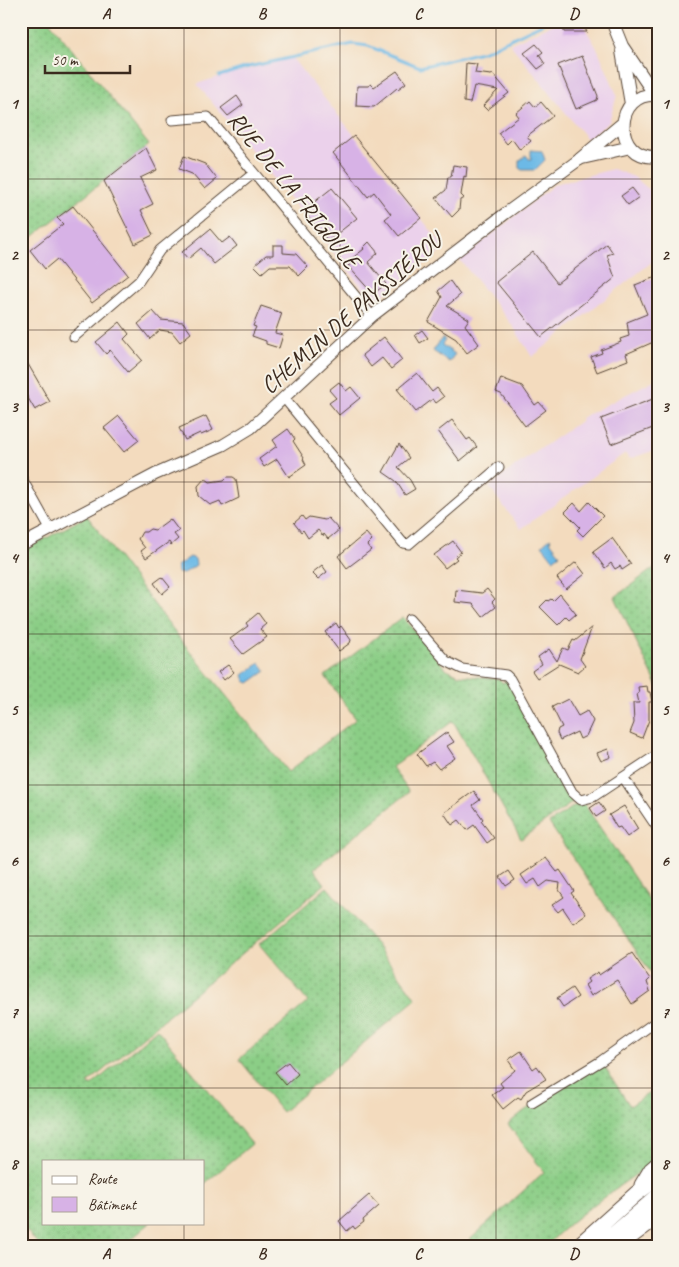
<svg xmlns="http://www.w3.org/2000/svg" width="679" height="1267" font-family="Caveat,sans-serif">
<defs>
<pattern id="grass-dots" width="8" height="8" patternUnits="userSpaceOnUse" patternTransform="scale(1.25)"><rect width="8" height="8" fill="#8bce86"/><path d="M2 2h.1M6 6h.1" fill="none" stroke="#73a76d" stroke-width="1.8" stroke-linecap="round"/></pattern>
</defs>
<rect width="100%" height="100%" fill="#f7f3e8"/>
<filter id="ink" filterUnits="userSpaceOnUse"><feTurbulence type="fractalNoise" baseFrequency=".02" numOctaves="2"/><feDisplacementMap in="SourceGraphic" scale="10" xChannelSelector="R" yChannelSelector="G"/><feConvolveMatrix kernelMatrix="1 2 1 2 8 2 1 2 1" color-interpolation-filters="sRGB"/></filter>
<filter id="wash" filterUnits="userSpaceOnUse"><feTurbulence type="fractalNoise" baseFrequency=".0096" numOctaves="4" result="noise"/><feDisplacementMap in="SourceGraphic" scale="20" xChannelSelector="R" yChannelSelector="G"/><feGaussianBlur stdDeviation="1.12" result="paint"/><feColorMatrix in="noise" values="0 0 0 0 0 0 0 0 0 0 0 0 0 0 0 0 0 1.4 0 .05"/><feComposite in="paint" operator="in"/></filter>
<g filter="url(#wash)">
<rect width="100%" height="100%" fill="#f3dbbe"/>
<path fill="#ebd1eb" d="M559,21H581L598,50L617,95L609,122L587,139L510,44Z
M292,58L445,248L374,302L197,84L218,77Z
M613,169L634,177L651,191L658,205V257L532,357L513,326L460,260L555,184Z
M658,378V449L629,459L625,453L521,529L489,487L510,470L582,420L581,418Z"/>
<path fill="url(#grass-dots)" stroke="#637c52" d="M21,21H49L149,145L21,246Z
M87,516L185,645L288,772L356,719L325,676L403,617L445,668L459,675L499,679L503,683L508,679L573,802L521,839L453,721L392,767L409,792L314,869L325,884L88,1083L91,1086L157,1029L252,1144L204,1184V1161H44V1223H150L123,1246H40L21,1224V552Z
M658,565V687L615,597Z
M582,801L658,913V983L549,823Z
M327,887L376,944L416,999L282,1112L239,1059L308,1002L259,944Z
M602,1063L630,1106L658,1087V1159C620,1186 579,1212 546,1246H463L544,1172L508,1124L524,1111Z"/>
<path fill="#6cb9e6" stroke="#547282" d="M531,150L542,151L545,160L535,170H522L519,168V161L526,155L529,159H531Z
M442,338L445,340L442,345L455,354L449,362L433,351Z
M550,538L551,539L550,541L560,554L553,559L542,545Z
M190,557L195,559L196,565L183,574L177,573V566Z
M260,663L266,671L249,683L245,681L243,675Z"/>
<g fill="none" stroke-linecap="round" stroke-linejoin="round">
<path stroke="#6cb9e6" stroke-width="3" d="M219,76L248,67L353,44L368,46L420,67L485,51L548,21"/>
</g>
<g id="blocks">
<path fill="#d7b2e6" d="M564,23H582L587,32H564Z
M536,44L543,52L539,55L545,64L538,69L524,53Z
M582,56L598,96L597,100L576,109L558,65Z
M466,63L477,64L475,73L491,75L493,74L509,93L487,110L483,106L498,90L474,86L470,103L464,102Z
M397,71L406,83L398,89L397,88L374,107L356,106L357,86H368L371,84L374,87Z
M237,96L243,105L228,116L221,108Z
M530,101L535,107L541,102L553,116L527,136L531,141L520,150L512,139L507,144L498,133L519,117L516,113Z
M354,136L421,218L399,236L385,219L391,214L374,192L368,197L333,153Z
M146,148L157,170L140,178L153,204L141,210L153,235L135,244L104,181Z
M184,156L205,164L217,179L205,189L192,174L179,169Z
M453,165L467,167L466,177L464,176L461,195L464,198L460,200L459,210L452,217L436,198L446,190L448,177H451Z
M332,188L357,218L328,241L303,211Z
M632,188L639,197L628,205L621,196Z
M73,206L128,275L92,303L57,259L45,269L30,250L63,224L57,218Z
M210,229L222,243L230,237L237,246L214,264L201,248L188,259L182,252Z
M369,242L378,253L368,262L386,284L373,294L348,266L352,263L350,260L364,249L363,248Z
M607,244L613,253L607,255L615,278L541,337L496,282L533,252L557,283Z
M273,245H283V253L296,254L308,267L299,276L290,266H270L262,273L254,265L266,255H273Z
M658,276V340L626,354L628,360L597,372L591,357L602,353L601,350L621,342L620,339L629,336L627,322L647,314L635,285Z
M450,281L460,295L447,306L469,319L465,325L479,344L467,353L456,339L428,322L442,297L438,291Z
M261,306L282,313L275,333L283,335L279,348L266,344V341L252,336L256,327L253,326Z
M153,311L161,320L183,322L191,333L180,342L172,332L160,330L150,339L138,324Z
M120,322L129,334L124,339L142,360L128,372L110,350L106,354L96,342Z
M422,330L428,338L420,343L415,335Z
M384,337L402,360L391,369L382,358L371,367L362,355Z
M21,352L50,402L35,410L21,386Z
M417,373L432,392L437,388L444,397L436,403L433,399L416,412L397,389Z
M501,378L522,386L535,405L539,402L546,410L525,426L501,394L496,392Z
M339,382L346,391L351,387L360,398L339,415L329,403L336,398L329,390Z
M658,397V426L611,444L601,419Z
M119,416L139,440L124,452L104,428Z
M206,416L213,430L201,435L200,433L185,440L179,428Z
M452,420L467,440L470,438L477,447L460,461L438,431Z
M288,429L295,439L293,441L304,458L303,459L306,465L289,477L277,459L264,467L259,459L277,446L273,440Z
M399,444L409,458L398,467L410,480L415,489L405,495L396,481L383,472Z
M227,477H233L236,479L239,498L222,506L220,501L210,505L199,496L198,486L205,478L210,482L224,480Z
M589,502L603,516L583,536L577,530L580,527L565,512L574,503L581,511Z
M302,516L305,520L309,517L325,520L328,518L339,530L328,539L324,534L323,536L318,530L308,538L303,530L301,532L294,523Z
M170,519L179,531L174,534L178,539L171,545L169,542L146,558L141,551L145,548L138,539L142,532H146L150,529L155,530Z
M366,533L372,540L367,545L371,550L347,568L338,556Z
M612,538L631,564L622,570L620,566L615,569L611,563L605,568L593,552Z
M453,541L461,552L455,557L457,559L445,568L434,555Z
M576,562L585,574L566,589L557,578Z
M322,565L327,572L318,579L312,573Z
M162,577L170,587L162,594L154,583Z
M487,589L495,599L492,602L496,607L483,617L473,604L455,602L456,590L482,593Z
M560,594L576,614L569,620L566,617L558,625L540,607L547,600L548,601L551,599L553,601Z
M258,613L266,624L260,629L267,637L243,654L230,639L248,626L246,623Z
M336,623L339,628L341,626L351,640L350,643L339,651L325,632Z
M592,627L580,659L585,666L578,672L559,664L537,678L532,671L542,664L538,657L549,649L557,661L563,648L568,650L573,640L575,641Z
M228,665L234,672L224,680L218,672Z
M647,686L648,692H650L652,702H649V720L642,738L630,733L634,723L633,703H639L637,694L639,693L638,687Z
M568,699L578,716L587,711L593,721L586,736L580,739L577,732L560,740L557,733L558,729L562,727L552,707Z
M447,732L454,742L447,746L455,758L439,769L433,762L426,766L417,754Z
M608,749L611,757L601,761L597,753Z
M474,791L480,800L473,805L483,819L481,821L494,838L487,843L474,825L467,830L459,820L452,825L444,813Z
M599,802L605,811L596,817L590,808Z
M624,806L638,829L627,837L620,827L617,828L609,815Z
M546,858L557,872L560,870L574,891L571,893L586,914L573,923L563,908L558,912L552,905L564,897L559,890L560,883L548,881L540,887L535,879L527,884L521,875Z
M509,871L515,880L506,886L500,877Z
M632,953L650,979L647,982L650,991L632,1004L617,980L591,996L585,985L589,982L587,979L598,972L599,975Z
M572,988L578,997L563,1007L557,998Z
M521,1051L533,1069L537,1066L546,1079L526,1091L521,1099L518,1097L503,1109L492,1095L503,1087L500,1083L515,1070L508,1060Z
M288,1062L298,1074L286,1085L275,1072Z
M369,1195L379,1206L363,1220L364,1222L355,1229L353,1226L347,1231L339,1221Z"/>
</g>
</g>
<g filter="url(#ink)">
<use href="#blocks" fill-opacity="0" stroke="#574536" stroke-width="1"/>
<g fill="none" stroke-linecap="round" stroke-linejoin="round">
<g stroke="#574536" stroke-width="11">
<path id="minor" d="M172,120L208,117L372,316
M74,337L139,281L160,250L254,173
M284,398L403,543L409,544L499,467
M21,477L50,529
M409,619L446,661L462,669L506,675L510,679L572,792L581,800L593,797L658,754
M623,777L658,829
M532,1103L601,1061L658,1020"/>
</g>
<g stroke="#574536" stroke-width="13">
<path id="tertiary" d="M21,545L156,474L223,445L251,428L372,316L506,213L580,159"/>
</g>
<g stroke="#574536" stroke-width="14">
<path id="secondary" d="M612,21L622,46L655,95
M622,51L631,104
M658,95C613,90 611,160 658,157
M582,158L631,147
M580,159L623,123"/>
</g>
<g stroke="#574536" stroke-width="17">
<path id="trunk" d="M642,1185L651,1170L658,1164
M578,1246L636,1194L658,1177
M600,1246L658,1196
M618,1246L658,1216"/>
</g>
<use href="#minor" stroke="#fff" stroke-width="9"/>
<use href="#tertiary" stroke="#fff" stroke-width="11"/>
<use href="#secondary" stroke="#fff" stroke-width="12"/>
<use href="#trunk" stroke="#fff" stroke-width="15"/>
</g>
</g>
<path fill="none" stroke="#3b2a1e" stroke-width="1" stroke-opacity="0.55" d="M184,21V1161M340,21V1246M496,21V1246M21,179H658M21,330H658M21,482H658M21,634H658M21,785H658M21,936H658M21,1088H658M184,1223V1246"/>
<g text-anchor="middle" stroke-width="4" stroke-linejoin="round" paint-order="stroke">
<g font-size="24" fill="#3b2a1e" stroke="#f7f3e8">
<text transform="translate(294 190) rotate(51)" y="8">RUE DE LA FRIGOULE</text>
<text transform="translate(351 313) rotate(-41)" y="8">CHEMIN DE PAYSSIÉROU</text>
</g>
</g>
<rect width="679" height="1267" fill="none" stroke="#f7f3e8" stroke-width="55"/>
<rect x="42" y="1160" width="162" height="65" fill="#f7f3e8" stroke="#aca397"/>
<rect x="52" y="1176" width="25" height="8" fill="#ffffff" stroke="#aca397"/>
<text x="88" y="1184" font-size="15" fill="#3b2a1e">Route</text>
<rect x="52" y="1197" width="25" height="15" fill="#d7b2e6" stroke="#aca397"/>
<text x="88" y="1210" font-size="15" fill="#3b2a1e">Bâtiment</text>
<path d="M45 65v8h85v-8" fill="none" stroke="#3b2a1e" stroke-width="2.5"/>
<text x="52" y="65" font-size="15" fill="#3b2a1e" stroke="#f7f3e8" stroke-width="4" paint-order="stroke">50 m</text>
<rect x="28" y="28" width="624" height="1212" fill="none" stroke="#3b2a1e" stroke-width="2"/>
<g font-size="16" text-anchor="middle" font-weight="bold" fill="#3b2a1e">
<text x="106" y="19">A</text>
<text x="262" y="19">B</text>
<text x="418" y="19">C</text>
<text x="574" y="19">D</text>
<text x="14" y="109">1</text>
<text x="665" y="109">1</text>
<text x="14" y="260">2</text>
<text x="665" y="260">2</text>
<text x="14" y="412">3</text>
<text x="665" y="412">3</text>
<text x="14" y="563">4</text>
<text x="665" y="563">4</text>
<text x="14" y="715">5</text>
<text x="665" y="715">5</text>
<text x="14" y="866">6</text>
<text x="665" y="866">6</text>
<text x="14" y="1018">7</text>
<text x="665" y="1018">7</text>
<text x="14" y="1169">8</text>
<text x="665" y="1169">8</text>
<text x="106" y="1259">A</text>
<text x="262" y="1259">B</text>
<text x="418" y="1259">C</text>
<text x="574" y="1259">D</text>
</g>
</svg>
